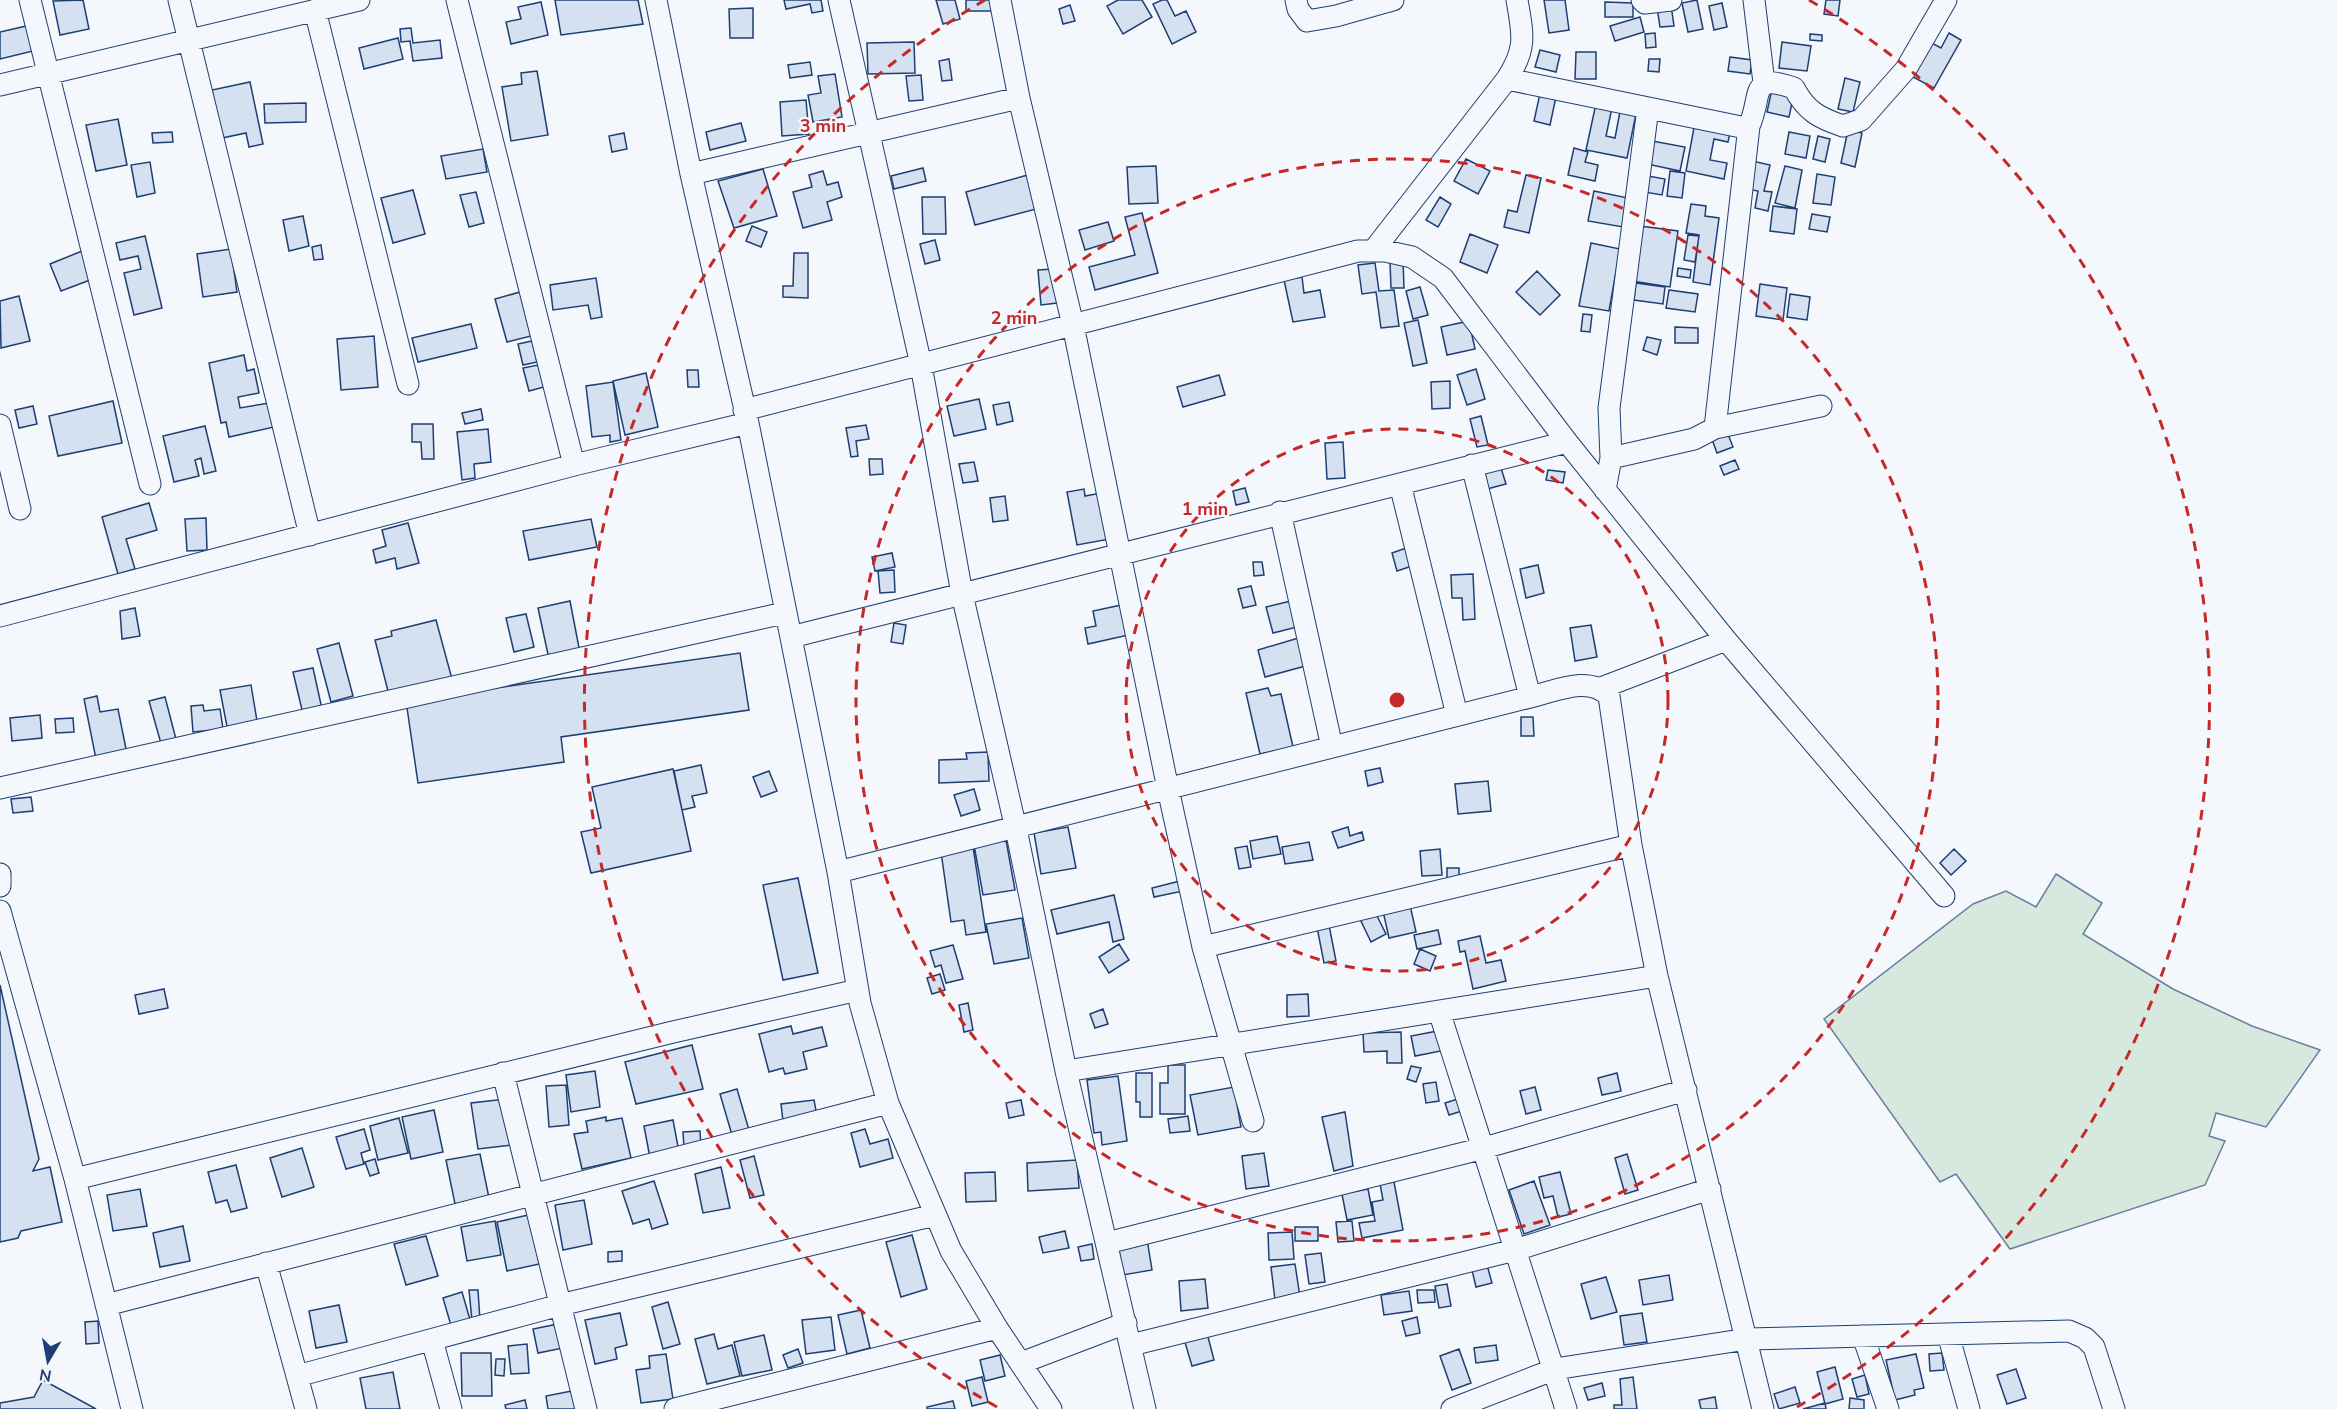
<svg xmlns="http://www.w3.org/2000/svg" width="2337" height="1409" font-family="'Nunito Sans',sans-serif">
<rect width="100%" height="100%" fill="#f4f7fb"/>
<path fill="#d7e8df" stroke="#687fa3" stroke-width="1.5" d="M2056,874L2102,903L2083,934L2173,989L2252,1026L2320,1050L2266,1127L2216,1113L2209,1136L2225,1141L2205,1185L2010,1249L1956,1174L1940,1182L1824,1019L1973,904L2006,891L2036,907Z"/>
<path fill="#d5e0f0" stroke="#1d3f73" stroke-width="1.5" d="M83,0L89,29L60,35L53,1Z
M555,0H638L643,24L561,35Z
M784,0H821L823,11L812,13L810,4L786,9Z
M936,0H955L960,19L943,24Z
M966,0H996L995,11H966Z
M1118,0H1142L1152,17L1123,34L1107,6Z
M1162,0H1167L1175,16L1186,11L1196,32L1172,44L1153,4Z
M1544,0H1565L1569,30L1549,33Z
M1697,0L1703,29L1688,32L1682,3Z
M1826,0H1840L1838,16L1824,14Z
M541,2L548,35L511,44L506,22L521,19L518,7Z
M1605,2L1633,3V17H1605Z
M1722,3L1727,27L1714,30L1709,6Z
M1070,5L1075,21L1063,24L1059,9Z
M1671,5L1674,26L1660,27L1657,7Z
M753,8V38H730L729,9Z
M1640,17L1644,32L1615,41L1610,26Z
M35,24L41,49L0,59V32Z
M411,28L413,43L440,40L442,58L413,61L410,41L401,42L400,29Z
M1655,33L1656,47L1646,48L1645,34Z
M1949,33L1961,40L1934,88L1911,76L1930,42L1941,48Z
M1810,34L1822,35V41L1810,40Z
M398,38L403,59L364,69L359,48Z
M914,42L915,73L868,74L867,43Z
M1782,42L1811,46L1807,71L1779,68Z
M1540,50L1560,55L1556,72L1535,67Z
M1576,52H1596V79H1575Z
M1730,57L1752,60L1750,74L1728,71Z
M949,59L952,80L942,81L939,61Z
M1649,59H1660L1659,72L1648,71Z
M810,62L812,75L790,78L788,65Z
M537,71L548,135L511,141L502,87L522,84L521,73Z
M835,74L842,117L813,122L808,95L821,93L818,76Z
M921,75L923,100L909,101L906,76Z
M1845,78L1860,82L1853,112L1838,109Z
M250,82L263,144L249,147L246,133L222,138L212,90Z
M1541,89L1557,92L1550,125L1534,121Z
M1772,89L1794,93L1789,117L1767,112Z
M1597,99L1613,103L1606,136L1615,138L1621,106L1637,109L1627,158L1586,150Z
M806,100L809,134L782,136L780,102Z
M306,103V122L265,123L264,104Z
M118,119L127,165L96,171L86,125Z
M1695,122L1731,128L1728,142L1714,139L1710,160L1727,163L1724,179L1686,171Z
M741,123L746,141L710,150L706,132Z
M1848,130L1862,133L1855,167L1841,163Z
M172,132L173,142L153,143L152,133Z
M1789,132L1810,136L1806,158L1785,154Z
M624,133L627,149L612,152L609,136Z
M1818,136L1830,139L1825,162L1813,159Z
M1652,141L1685,147L1680,171L1647,164Z
M1574,148L1588,152L1585,162L1598,165L1595,181L1568,175Z
M483,149L487,172L446,179L441,156Z
M1466,159L1490,171L1478,194L1454,181Z
M1748,160L1770,165L1764,191L1772,192L1768,211L1755,208L1758,191L1742,188Z
M150,162L155,193L137,197L131,165Z
M1156,166L1158,203L1129,204L1127,167Z
M1785,166L1802,170L1795,208L1775,203Z
M923,168L926,181L894,189L891,176Z
M763,169L777,216L734,228L718,181Z
M823,171L827,185L838,182L842,197L827,202L832,220L803,228L793,192L812,187L809,175Z
M1670,171L1685,173L1682,198L1667,196Z
M1035,173L1044,207L975,225L966,192Z
M1817,174L1835,177L1831,205L1813,203Z
M1526,175L1541,178L1529,233L1504,227L1508,210L1517,212Z
M1648,176L1665,179L1662,195L1644,192Z
M413,190L425,234L393,243L381,198Z
M1594,191L1628,198L1623,227L1588,221Z
M476,192L484,223L469,227L460,195Z
M922,197H945L946,234H923Z
M1440,197L1451,204L1438,227L1426,220Z
M1691,204L1706,206L1705,216L1719,218L1710,285L1693,282L1699,235L1686,233Z
M1773,206L1797,209L1794,234L1770,231Z
M1142,213L1158,273L1095,290L1089,267L1135,255L1125,217Z
M1812,214L1830,217L1827,232L1809,229Z
M303,216L309,246L289,251L283,220Z
M1108,222L1114,241L1085,250L1079,230Z
M752,226L767,232L761,247L746,241Z
M1640,226L1678,231L1670,287L1632,281Z
M1470,234L1498,245L1487,273L1460,262Z
M1688,235L1699,236L1695,262L1684,260Z
M145,236L162,308L134,315L124,273L141,269L138,256L120,260L116,243Z
M935,240L940,260L925,264L920,244Z
M1591,243L1620,249L1609,311L1579,306Z
M321,245L323,259L314,260L312,247Z
M87,249L98,277L61,291L50,264Z
M231,249L237,292L203,297L197,254Z
M794,253H808V298L783,297V286H793Z
M1403,261L1404,288H1391L1390,262Z
M1375,263L1379,291L1394,290L1399,326L1381,328L1376,292L1362,294L1358,265Z
M1678,268L1691,270L1690,278L1677,276Z
M1053,269L1057,303L1041,305L1038,270Z
M1537,271L1560,295L1540,315L1516,292Z
M1302,277L1304,293L1320,290L1325,317L1293,322L1284,280Z
M596,278L602,317L591,319L588,305L553,310L550,285Z
M1636,283L1665,287L1663,304L1634,300Z
M1760,284L1787,288L1783,320L1756,316Z
M1420,287L1428,315L1413,319L1406,291Z
M1669,290L1698,294L1695,312L1666,308Z
M520,292L531,336L507,342L495,299Z
M1790,294L1810,297L1807,320L1787,317Z
M19,296L30,341L1,348L0,301Z
M1583,314L1592,315L1590,332L1581,331Z
M1418,320L1427,363L1413,366L1404,323Z
M1469,321L1475,349L1447,355L1441,327Z
M471,324L477,348L418,362L412,338Z
M1675,327L1698,328V343H1675Z
M374,336L378,387L341,390L337,339Z
M1647,337L1661,340L1657,355L1643,350Z
M532,341L537,362L523,365L518,344Z
M244,355L247,371L254,369L259,393L238,397L240,408L269,403L274,427L229,437L226,422L221,423L209,363Z
M538,365L544,387L529,391L523,368Z
M1476,369L1485,399L1467,405L1457,375Z
M687,370H698L699,387H688Z
M646,373L658,427L625,435L613,381Z
M1219,375L1225,395L1183,407L1177,387Z
M1450,381V408L1432,409L1431,382Z
M613,382L621,440L610,442V435L592,437L586,386Z
M979,399L986,429L954,436L947,406Z
M113,401L122,443L58,456L49,416Z
M1009,402L1013,421L997,425L993,405Z
M33,406L37,424L19,428L15,410Z
M481,409L483,420L465,424L462,413Z
M1481,416L1488,445L1477,447L1470,419Z
M412,424H433L434,459H422L421,442H412Z
M866,425L869,439L856,441L858,456L851,457L846,428Z
M205,426L216,471L204,474L201,458L195,460L199,476L174,482L163,436Z
M488,429L491,462L474,464L475,478L462,480L457,432Z
M1726,429L1733,447L1717,453L1710,434Z
M1343,442L1345,478L1327,479L1325,443Z
M869,459H882L883,474L870,475Z
M1735,460L1739,469L1724,475L1720,466Z
M974,462L978,481L963,483L959,464Z
M1501,468L1506,484L1487,489L1483,474Z
M1548,470L1565,472L1563,483L1546,480Z
M1245,488L1249,502L1236,505L1233,491Z
M1084,489L1085,496L1101,493L1110,539L1077,545L1067,492Z
M1005,496L1008,520L993,522L990,498Z
M149,503L157,530L126,539L135,569L118,574L102,517Z
M206,518L207,550L187,551L185,519Z
M591,519L597,547L529,560L523,531Z
M408,523L419,563L397,569L395,558L376,563L373,550L386,546L382,530Z
M1409,547L1415,565L1397,571L1392,553Z
M892,553L895,567L875,571L872,557Z
M1253,562H1262L1264,575L1254,576Z
M1538,565L1544,593L1526,598L1520,569Z
M894,570L895,592L880,593L878,571Z
M1473,574L1475,619L1463,620L1462,598H1452L1451,575Z
M1251,586L1256,605L1243,608L1238,589Z
M1295,600L1301,626L1273,633L1266,607Z
M570,601L580,653L549,659L538,608Z
M1126,604L1133,634L1088,644L1085,628L1096,626L1093,611Z
M135,608L140,636L122,639L120,611Z
M526,614L534,647L514,652L506,618Z
M436,620L452,679L389,695L375,640L392,636L391,631Z
M894,623L906,625L903,644L891,642Z
M1591,625L1597,657L1575,661L1570,628Z
M1305,636L1313,664L1265,677L1258,650Z
M339,643L353,696L331,702L317,649Z
M740,653L749,710L561,737L564,762L418,783L406,701Z
M313,668L322,709L303,714L293,672Z
M251,685L258,727L228,732L220,690Z
M1268,688L1271,696L1281,694L1293,747L1260,754L1246,693Z
M97,696L100,712L118,709L127,754L96,759L84,699Z
M165,697L177,743L162,747L149,701Z
M203,705L204,711L220,709L223,729L193,732L191,706Z
M40,715L42,738L12,741L10,718Z
M1521,717H1533L1534,736H1521Z
M73,718L74,732L56,733L55,719Z
M988,752L989,781L939,783V760L967,759L966,753Z
M701,765L707,793L692,796L695,807L682,810L674,771Z
M1380,768L1383,782L1368,786L1365,771Z
M673,769L691,851L591,873L581,832L601,828L592,787Z
M769,771L777,791L761,797L753,777Z
M1488,781L1491,811L1458,814L1455,784Z
M974,789L980,810L961,816L954,795Z
M31,797L33,811L13,813L11,799Z
M1068,827L1076,868L1041,874L1034,833Z
M1348,827L1350,836L1362,832L1364,840L1338,848L1332,832Z
M1277,836L1281,854L1253,859L1250,841Z
M1006,840L1015,890L983,895L974,845Z
M1309,842L1313,860L1285,864L1282,847Z
M1247,846L1251,867L1239,869L1235,848Z
M973,847L986,932L966,935L964,920L951,922L941,852Z
M1440,849L1442,875L1422,876L1420,851Z
M1954,849L1966,861L1951,875L1940,863Z
M1447,868H1459V877L1447,878Z
M798,878L818,973L783,980L763,885Z
M1180,881L1183,891L1154,897L1152,888Z
M1114,895L1124,939L1113,942L1109,922L1057,934L1051,910Z
M1410,905L1416,932L1389,938L1383,911Z
M1375,912L1386,934L1371,942L1360,919Z
M1022,918L1029,958L994,964L986,924Z
M1328,920L1336,961L1324,963L1316,922Z
M1438,930L1441,944L1417,949L1414,935Z
M1480,936L1486,963L1501,960L1506,981L1473,989L1465,951L1460,952L1458,941Z
M1119,944L1129,960L1109,973L1099,957Z
M953,945L963,979L946,983L941,965L935,967L930,951Z
M1420,949L1436,956L1430,971L1414,964Z
M940,974L945,990L932,994L927,978Z
M0,985L39,1159L33,1171L50,1167L62,1222L21,1231L18,1238L0,1242Z
M164,989L168,1008L139,1014L135,995Z
M1308,994L1309,1016L1287,1017V995Z
M968,1003L973,1030L964,1032L959,1005Z
M1103,1009L1108,1024L1095,1028L1090,1014Z
M791,1026L793,1034L822,1027L827,1046L803,1052L807,1069L785,1074L783,1068L769,1072L759,1034Z
M1443,1030L1446,1050L1415,1056L1411,1036Z
M1401,1032L1402,1063H1387V1051L1364,1052L1363,1033Z
M692,1045L703,1089L636,1104L625,1062Z
M1168,1065H1185V1114H1160V1083H1168Z
M1411,1066L1421,1068L1416,1082L1407,1079Z
M595,1071L600,1107L571,1112L566,1075Z
M1136,1073H1152V1117H1140V1102H1136Z
M1617,1073L1621,1091L1602,1095L1598,1078Z
M1118,1076L1127,1141L1102,1145L1101,1132L1094,1133L1087,1080Z
M1436,1082L1439,1101L1426,1103L1423,1084Z
M566,1085L569,1125L549,1127L546,1086Z
M1234,1087L1241,1127L1198,1135L1190,1095Z
M1535,1087L1541,1110L1526,1114L1520,1091Z
M737,1089L749,1130L732,1135L720,1094Z
M1461,1098L1465,1110L1449,1115L1445,1103Z
M506,1099L513,1145L478,1149L471,1103Z
M814,1100L817,1116L783,1121L781,1104Z
M1021,1100L1024,1115L1009,1118L1006,1103Z
M434,1110L443,1152L411,1159L402,1117Z
M1345,1112L1353,1166L1334,1171L1322,1117Z
M1188,1116L1190,1131L1170,1133L1168,1119Z
M606,1117V1121L622,1118L631,1158L582,1169L574,1134L588,1132L586,1121Z
M399,1118L408,1153L378,1160L370,1126Z
M673,1120L679,1152L650,1158L644,1126Z
M364,1129L370,1150L361,1153L364,1164L346,1169L336,1137Z
M865,1129L870,1144L888,1139L893,1158L860,1167L851,1133Z
M700,1131L701,1147L684,1148L683,1132Z
M302,1148L314,1187L282,1197L270,1158Z
M1264,1153L1269,1186L1246,1189L1242,1156Z
M480,1154L489,1198L455,1204L446,1160Z
M1627,1154L1638,1190L1625,1194L1615,1158Z
M754,1156L764,1195L750,1198L740,1160Z
M375,1159L379,1173L370,1176L365,1162Z
M1077,1160L1079,1188L1028,1191L1027,1163Z
M236,1165L247,1208L231,1212L227,1200L216,1203L208,1172Z
M721,1167L730,1208L703,1213L695,1174Z
M995,1172L996,1201L966,1202L965,1173Z
M1560,1172L1571,1214L1558,1217L1553,1196L1544,1198L1539,1177Z
M654,1181L668,1224L652,1229L649,1219L633,1224L622,1191Z
M1534,1181L1550,1225L1524,1234L1509,1190Z
M1394,1182L1403,1230L1362,1238L1359,1223L1375,1221L1372,1202L1383,1200L1380,1184Z
M140,1189L147,1226L113,1231L107,1195Z
M1368,1189L1373,1215L1347,1220L1342,1194Z
M584,1200L592,1244L563,1250L555,1205Z
M533,1214L544,1263L507,1271L497,1222Z
M495,1221L501,1255L467,1261L461,1227Z
M1352,1221L1354,1241L1338,1242L1336,1222Z
M183,1226L190,1261L160,1267L153,1233Z
M1295,1227H1318V1241H1295Z
M1065,1231L1069,1248L1043,1253L1039,1237Z
M1292,1232L1294,1259L1269,1260L1268,1233Z
M912,1235L927,1289L901,1297L886,1242Z
M426,1236L438,1276L406,1285L394,1244Z
M1147,1239L1152,1270L1123,1275L1118,1244Z
M1092,1244L1094,1259L1081,1261L1078,1247Z
M622,1251V1261L608,1262V1252Z
M1321,1253L1325,1282L1309,1284L1305,1255Z
M1295,1264L1300,1297L1275,1300L1271,1267Z
M1487,1265L1492,1283L1476,1287L1472,1270Z
M1669,1275L1673,1300L1643,1305L1639,1280Z
M1606,1277L1617,1312L1591,1319L1581,1284Z
M1205,1279L1208,1308L1181,1311L1179,1281Z
M1447,1284L1451,1306L1439,1308L1435,1286Z
M469,1290H478L480,1321H472Z
M1417,1290H1434L1435,1302L1418,1303Z
M1409,1291L1412,1311L1384,1315L1381,1295Z
M462,1292L471,1323L452,1329L443,1298Z
M668,1302L680,1344L663,1349L652,1307Z
M339,1305L347,1342L316,1348L309,1311Z
M861,1310L870,1348L847,1354L838,1315Z
M620,1313L627,1345L615,1348L617,1359L595,1364L585,1320Z
M1642,1313L1647,1342L1624,1345L1620,1316Z
M831,1317L835,1350L806,1354L802,1320Z
M1417,1317L1420,1333L1406,1336L1402,1321Z
M98,1321L99,1343L86,1344L85,1322Z
M558,1324L563,1348L538,1353L533,1329Z
M1207,1333L1214,1360L1192,1366L1184,1339Z
M714,1334L718,1349L732,1345L740,1376L707,1384L695,1339Z
M764,1335L772,1370L742,1376L734,1342Z
M527,1344L529,1373L511,1374L508,1346Z
M1496,1345L1498,1360L1476,1363L1474,1348Z
M798,1349L803,1363L788,1368L783,1355Z
M1459,1349L1471,1383L1452,1390L1440,1356Z
M461,1353H491L492,1396H462Z
M1942,1353L1944,1370L1930,1371L1929,1354Z
M666,1354L673,1399L641,1403L636,1370L650,1368L649,1356Z
M1916,1354L1924,1388L1914,1390L1915,1395L1895,1400L1886,1360Z
M1000,1355L1005,1376L985,1381L980,1360Z
M496,1359H505L504,1376L495,1375Z
M1835,1367L1843,1399L1825,1404L1817,1372Z
M2016,1369L2026,1398L2007,1404L1997,1375Z
M393,1372L400,1409H366L360,1378Z
M1865,1375L1869,1394L1857,1397L1852,1379Z
M982,1377L988,1402L972,1406L966,1381Z
M1633,1377L1637,1409H1614V1405H1622L1620,1379Z
M43,1380L96,1409H0V1403L34,1397Z
M1602,1383L1605,1396L1588,1400L1584,1388Z
M1795,1387L1800,1403L1779,1409L1774,1394Z
M577,1390L580,1409H548L546,1396Z
M1715,1397L1717,1409H1701L1699,1400Z
M1850,1398L1864,1400V1409H1849Z
M525,1400L527,1409H506L505,1405Z
M953,1401L955,1409H927V1407Z
M1825,1403L1826,1409H1803Z"/>
<g fill="none" stroke-linecap="round" stroke-linejoin="round">
<g stroke="#1d3f73" stroke-width="23">
<path id="street" d="M30,0L150,484
M179,0L310,535
M457,0L574,465
M656,0L691,174L748,423L838,872L860,1003L888,1103L951,1251L997,1328L1051,1409
M839,0L921,365L962,594L1016,829L1066,1071L1145,1409
M1000,0L1019,98L1073,325L1168,789L1203,947L1253,1121
M1296,0L1298,9L1307,21L1336,16L1393,0
M1642,0L1645,3L1671,0
M1754,0L1764,83
M315,10L408,384
M1507,79L1741,127L1749,126C1763,96 1748,72 1794,88C1806,111 1819,118 1843,126L1861,120L1906,69L1946,0
M0,85L359,0
M691,174L1019,98
M1373,251L1507,79C1527,48 1523,35 1517,0
M744,410L1358,251H1385L1412,257L1443,278L1567,442L1726,640L1944,896
M0,425L20,509
M1715,428L1749,126
M1611,458L1694,439L1715,428L1821,406
M1472,465L1530,697
M1400,484L1457,715
M1605,490L1611,458L1609,408L1648,108
M1280,512L1332,747
M0,616L574,465L748,423
M791,637L1567,442
M1601,688L1726,640
M0,788L784,613
M838,872L1530,697C1556,691 1589,675 1609,696L1631,845L1657,976L1763,1409
M0,874V886
M0,911L75,1179
M1203,947L1631,845
M1439,1011L1566,1409
M1066,1071L1657,976
M503,1073L586,1409
M1107,1243L1484,1148L1686,1090
M266,1263L306,1409
M106,1305L888,1103
M1948,1334L1969,1409
M1863,1336L1888,1409
M432,1340L451,1409
M1131,1345L1515,1250L1710,1189
M1021,1363L1126,1323
M297,1376L560,1305L935,1215
M132,1409L75,1179L673,1032L858,990
M675,1409L997,1328
M1452,1409L1555,1369L1747,1339L2069,1331L2085,1338L2094,1347L2114,1409"/>
</g>
<use href="#street" stroke="#f4f7fb" stroke-width="21"/>
</g>
<g fill="none" stroke="#c62828" stroke-width="3" stroke-dasharray="10 8">
<circle cx="1397" cy="700" r="271"/>
<circle cx="1397" cy="700" r="541"/>
<path d="M997 1407A812 812 0 0 1 985 0M1809 0A812 812 0 0 1 1797 1407"/>
</g>
<circle cx="1397" cy="700" r="9" fill="#c62828" stroke="#f4f7fb" stroke-width="3"/>
<g font-size="18" text-anchor="middle" font-weight="bold" fill="#c62828" stroke="#f4f7fb" stroke-width="4.5" stroke-linejoin="round" paint-order="stroke">
<text x="823" y="132">3 min</text>
<text x="1014" y="324">2 min</text>
<text x="1205" y="515">1 min</text>
</g>
<g transform="translate(48 1361) rotate(190)" stroke="#f4f7fb" stroke-width="4.5" paint-order="stroke">
<path d="M0-4.5L10 22L0 15L-10 22Z" fill="#1d3f73"/>
<text y="-9" font-size="16" font-weight="bold" text-anchor="middle" fill="#1d3f73">N</text>
</g>
</svg>
